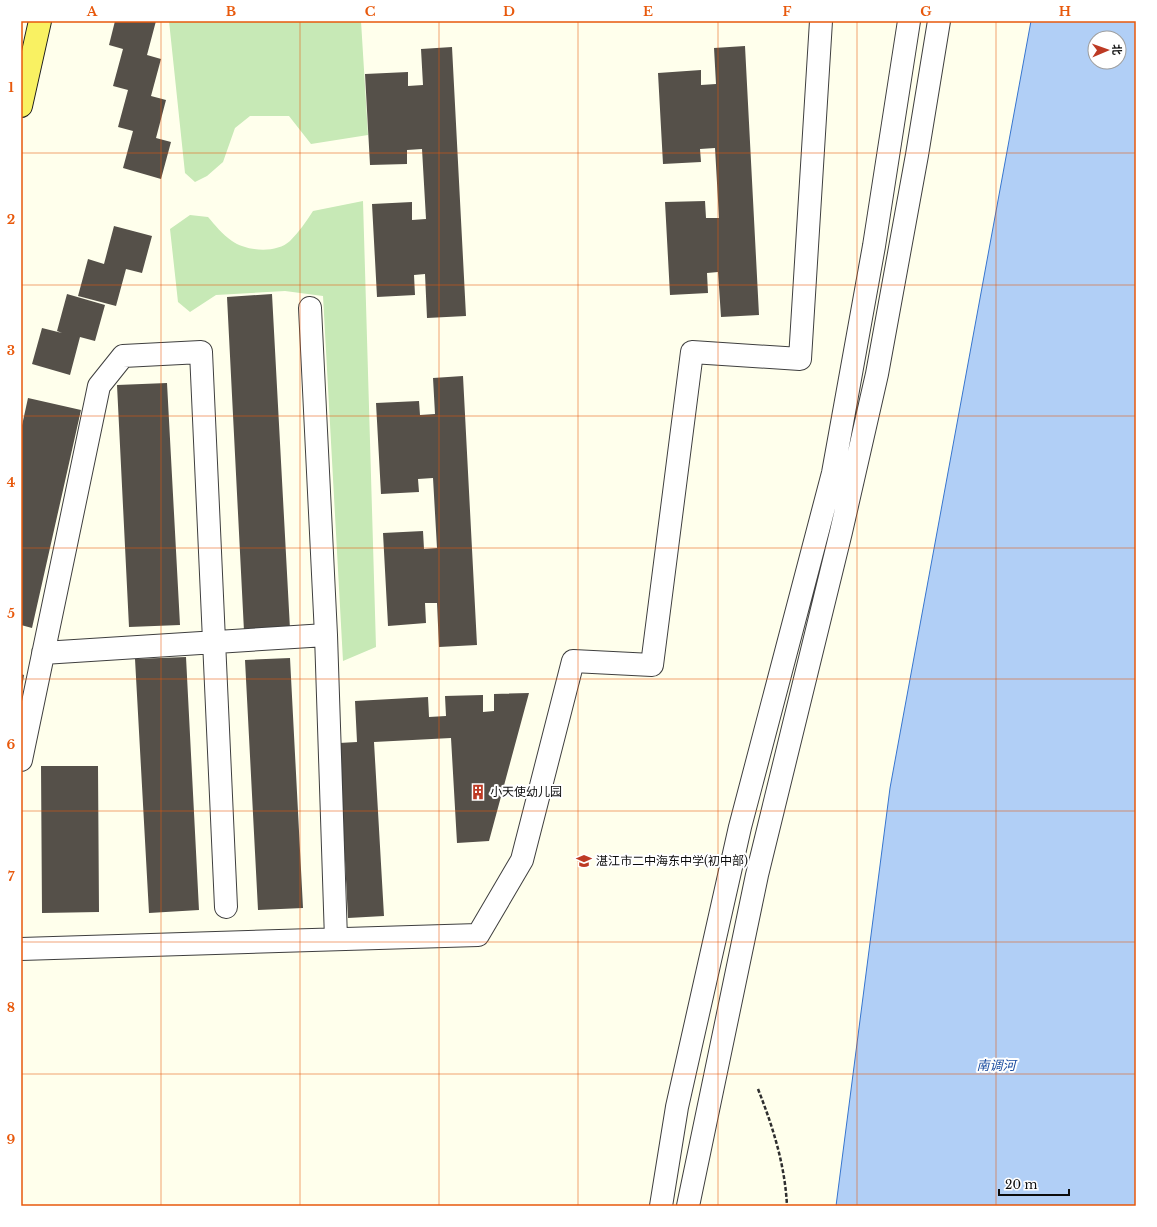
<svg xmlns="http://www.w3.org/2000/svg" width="1157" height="1227" font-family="'Libre Baskerville','Noto Sans SC',serif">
<rect width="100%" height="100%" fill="#ffffec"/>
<path fill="#c7e9b6" d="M169,21H361L368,135L311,144L289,116H250L235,128L223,162L207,176L195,182L185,173Z
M363,201L376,647L343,661L323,296L285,291L216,295L190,312L178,302L170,229L190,215L208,217C215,225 222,234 232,241C246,251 276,254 290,241C299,232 306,222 313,211Z"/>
<path fill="#b1cff6" stroke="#3775ce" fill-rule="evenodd" d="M1031,21H1136V1206H836L890,788ZM1095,38H1119V62H1095Z"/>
<path fill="#555049" d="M115,21H156L147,55L161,59L151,96L166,100L156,138L171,142L161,179L123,168L133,131L118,127L128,90L113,86L123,49L109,45Z
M745,46L759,315L721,317L718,272L707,273L708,293L670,295L665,202L705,201L706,218H719L715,148L700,149L701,162L663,164L658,73L701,70V85L716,84L714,48Z
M452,47L466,316L427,318L425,274L414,275L415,295L377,297L372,204L412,202V220L426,219L422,149L407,150V164L370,165L365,74L408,72V86L423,85L421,49Z
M114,226L152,236L142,273L126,269L116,306L78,296L88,259L104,264Z
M67,294L105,305L95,341L80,337L70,375L32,364L42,328L62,333L57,331Z
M272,294L290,629L244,631L227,297Z
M463,376L477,645L439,647L437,603H425L426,623L388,626L383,533L423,531L424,549L437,548L433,478L418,479L419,492L381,494L376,403L419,401L420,415L435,414L433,378Z
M167,383L180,625L129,627L117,385Z
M28,398L81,410L32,628L21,625V430Z
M186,657L199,910L149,913L135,659Z
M290,658L303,908L258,910L245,660Z
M21,674L24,675L22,688H21Z
M529,693L489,841L457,843L451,738L374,742L384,916L348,918L339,743L357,742L355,701L428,697L429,717L446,716L445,696L483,695V712L494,711V694Z
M41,766H98L99,912L42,913Z"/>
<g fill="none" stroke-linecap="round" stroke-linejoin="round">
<g stroke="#3f3f3f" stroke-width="24">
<path id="minor" d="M326,635L336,939
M43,653L326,635L310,308
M21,760L99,386L123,356L201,352L226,907
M21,949L478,935L522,860L573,661L652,665L692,352L800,359L821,21
M661,1206L677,1107L740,827L833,473L874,246L909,21
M688,1206L757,875L841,532L877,374L917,155L939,21"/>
</g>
<g stroke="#1d1d1d" stroke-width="24">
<path id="major" d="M21,106L40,21"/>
</g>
<path stroke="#2e2e2e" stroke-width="2.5" stroke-dasharray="4 2" stroke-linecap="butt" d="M758,1089C773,1127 785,1165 787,1206"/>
<use href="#minor" stroke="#fff" stroke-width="22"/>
<use href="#major" stroke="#f9f162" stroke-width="22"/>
</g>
<path fill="none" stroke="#e8590c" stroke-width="1" stroke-opacity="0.55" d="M161,21V1206M300,21V1206M439,21V1206M578,21V1206M718,21V1206M857,21V1206M996,21V1206M21,153H1136M21,285H1136M21,416H1136M21,548H1136M21,679H1136M21,811H1136M21,942H1136M21,1074H1136"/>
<defs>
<g id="building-bare" transform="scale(1.2)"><path d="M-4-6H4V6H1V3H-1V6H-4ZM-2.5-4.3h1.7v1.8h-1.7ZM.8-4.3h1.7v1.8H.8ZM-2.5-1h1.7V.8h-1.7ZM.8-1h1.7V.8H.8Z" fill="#bd3a24" stroke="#fff" stroke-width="2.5" paint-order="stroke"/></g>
<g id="school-bare" transform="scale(1.2)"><path d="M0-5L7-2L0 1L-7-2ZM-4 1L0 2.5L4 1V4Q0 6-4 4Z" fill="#bd3a24" stroke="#fff" stroke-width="2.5" paint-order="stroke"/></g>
</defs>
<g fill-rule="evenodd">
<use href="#building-bare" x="478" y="792"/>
<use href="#school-bare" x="584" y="861"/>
</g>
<g text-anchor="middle" stroke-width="4" stroke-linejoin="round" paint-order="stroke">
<g font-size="12" fill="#0c0c0c" stroke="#fff" text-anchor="start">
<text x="490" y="796">小天使幼儿园</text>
<text x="596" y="865">湛江市二中海东中学(初中部)</text>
</g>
<g font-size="13" font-style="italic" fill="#16499e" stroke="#fff">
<text x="996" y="1070">南调河</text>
</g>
</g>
<rect width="1157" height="1227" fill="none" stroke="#ffffff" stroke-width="44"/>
<g transform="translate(1107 50) rotate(88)"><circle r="19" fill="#ffffff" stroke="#9e9e9e"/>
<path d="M0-3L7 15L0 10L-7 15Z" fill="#bd3a24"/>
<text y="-6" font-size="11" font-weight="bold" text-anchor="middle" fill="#0c0c0c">北</text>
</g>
<path d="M999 1189v6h70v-6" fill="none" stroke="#0c0c0c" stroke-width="2"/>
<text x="1005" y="1189" font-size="12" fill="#0c0c0c" stroke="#ffffff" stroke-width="3" paint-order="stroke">20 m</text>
<rect x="22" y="22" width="1113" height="1183" fill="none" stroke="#e8590c" stroke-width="1.5"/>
<g font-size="13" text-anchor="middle" font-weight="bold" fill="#e8590c">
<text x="92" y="16">A</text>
<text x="231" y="16">B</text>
<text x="370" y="16">C</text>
<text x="509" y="16">D</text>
<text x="648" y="16">E</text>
<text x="787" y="16">F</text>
<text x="926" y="16">G</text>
<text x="1065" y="16">H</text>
<text x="11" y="92">1</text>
<text x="11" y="224">2</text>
<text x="11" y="355">3</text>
<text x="11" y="487">4</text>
<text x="11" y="618">5</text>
<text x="11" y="749">6</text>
<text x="11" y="881">7</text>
<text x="11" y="1012">8</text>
<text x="11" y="1144">9</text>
</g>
</svg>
